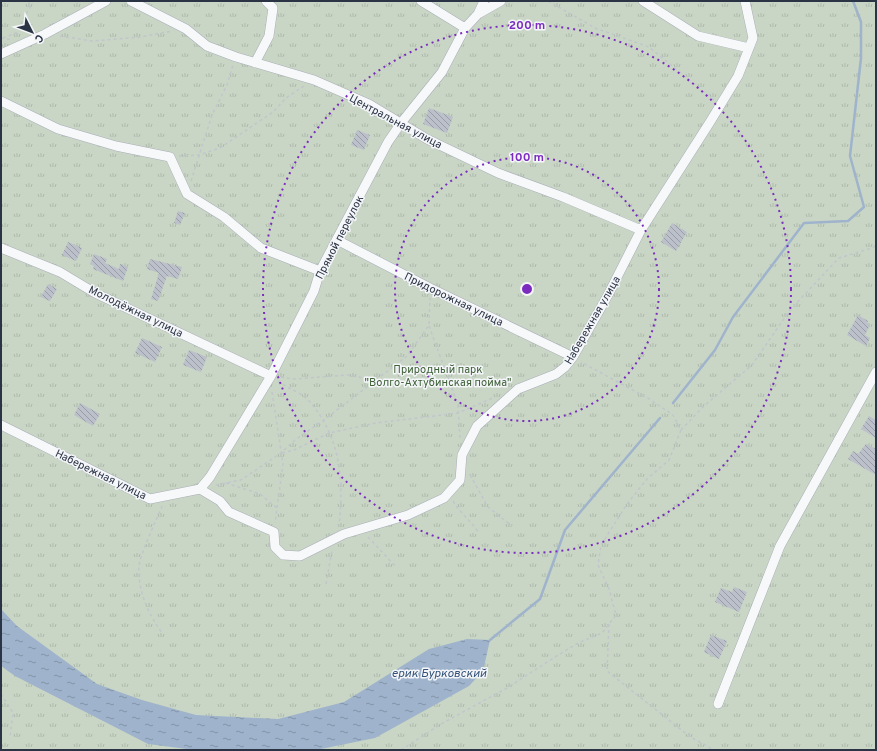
<svg xmlns="http://www.w3.org/2000/svg" width="877" height="751" font-family="Overpass,sans-serif">
<defs>
<pattern id="park-tufts" width="24" height="20" patternUnits="userSpaceOnUse"><rect width="24" height="20" fill="#c9d6c5"/><path d="M3 7l-1-3M5 7V3M7 7l1-3M15 17l-1-3M17 17v-4M19 17l1-3" fill="none" stroke="#adb8ab"/></pattern>
<pattern id="water-ripples" width="26" height="14" patternUnits="userSpaceOnUse"><rect width="26" height="14" fill="#9fb4cc"/><path d="M2 4q2-2 4 0t4 0M15 11q2-2 4 0t4 0" fill="none" stroke="#8293a7"/></pattern>
<pattern id="building-back-hatch" width="6" height="6" patternUnits="userSpaceOnUse"><rect width="6" height="6" fill="#bbc0ca"/><path d="M-1 5l2 2M0 0l6 6M5-1l2 2" fill="none" stroke="#989da6"/></pattern>
</defs>
<rect width="100%" height="100%" fill="#e4e7ec"/>
<path fill="url(#park-tufts)" d="M1,1H876V750H1Z"/>
<path fill="url(#water-ripples)" d="M1,609L17,626L97,684L142,700L196,715L278,719L344,702L429,649L467,639L490,640L483,671L469,686L375,738L316,750H195L148,744L15,676L1,666Z"/>
<g fill="none" stroke-linecap="round" stroke-linejoin="round">
<path stroke="#9fb4cc" stroke-width="2.5" d="M673,403L715,350L733,317L804,223L848,221L864,207L850,156L861,58V22L853,1
M490,640L540,599L565,530L660,418"/>
</g>
<path fill="url(#building-back-hatch)" d="M429,108L453,117L447,133L423,124Z
M357,130L370,135L364,150L351,145Z
M178,211L185,213L180,225L174,223Z
M672,223L687,232L676,251L661,242Z
M68,242L82,248L76,261L62,255Z
M94,254L107,259L105,263L119,269L120,264L128,267L123,281L93,269L94,266L90,264Z
M150,259L182,267L178,279L167,276L158,301L151,299L159,273L147,269Z
M48,284L57,289L50,301L41,297Z
M858,315L868,321L867,323L870,325L865,335L870,338L866,346L847,335Z
M142,338L162,347L155,362L135,353Z
M189,350L207,357L201,372L183,365Z
M80,403L100,414L93,426L74,415Z
M869,416L876,420V438L861,429Z
M866,444L876,449V475L848,459L853,451L858,454Z
M734,587L747,592L739,612L715,602L721,588L732,592Z
M711,635L727,641L719,659L704,652Z"/>
<g fill="none" stroke-linecap="round" stroke-linejoin="round">
<g stroke="#a9aeb7" stroke-width="10">
<path id="minor" d="M131,1L186,29L207,46L236,57L314,80L369,104L427,139L498,173L563,197L641,230
M421,1L465,28
M643,1L698,36L749,48
M478,14L484,1
M1,54L45,34L106,1
M255,63L269,36L273,8L266,1
M1,101L58,129L116,146L170,157L187,194L224,217L261,248L320,271
M337,240L430,288L573,357
M1,248L60,272L95,293L271,376
M1,425L150,499L200,489L220,501L229,512L274,532L275,547L283,555L300,556L344,534L408,515L444,498L460,480L462,455L477,426L518,389L556,374L565,367L573,357L608,295L641,230L710,122L738,76L753,38L745,1
M200,489L210,477L271,376L314,291L320,271L388,142L401,123L442,72L465,28L478,14L501,1
M718,704L780,546L876,372"/>
</g>
<path stroke="#c2c5cb" stroke-width="1.5" stroke-dasharray="3 3" stroke-linecap="butt" d="M548,1L595,28L649,47L714,100
M60,36L92,41L140,37L172,31
M1,38L12,40
M3,38L16,33L30,7L29,1
M179,156L199,155L220,148L273,112L286,98L304,86
M191,181L212,115L227,85L233,65
M429,326L458,405L460,439
M281,377L294,379L348,375L376,380L407,356L429,325L430,298
M278,381C287,388 302,393 309,401C341,437 344,481 339,526
M272,392L283,464L275,523
M681,430L704,406L752,365L790,310L839,258L872,248L876,245
M282,453L294,450L329,433L376,423L458,413L495,397
M470,475L488,507L512,526
M226,483L260,494L277,508
M216,485L241,480L281,453L295,440L324,420L376,380
M453,501C460,513 471,521 479,533
M162,506C157,519 139,556 139,567C138,592 148,613 162,633
M368,537L396,567
M326,584L332,551
M609,624L607,671L689,736L714,750
M1,694L13,713L10,738
M401,750L441,724L507,688L555,657L578,643L602,633L616,615L609,589L598,565L601,545L627,504L647,479L669,460L681,430L673,415L651,400L581,362"/>
<use href="#minor" stroke="#f7f8fa" stroke-width="9"/>
</g>
<g fill="none" stroke="#7b2cbf" stroke-width="2" stroke-dasharray="2 4">
<circle cx="527" cy="289" r="132"/>
<circle cx="527" cy="289" r="264"/>
</g>
<g text-anchor="middle" stroke-width="3" stroke-linejoin="round" paint-order="stroke">
<g font-size="11" fill="#2b3445" stroke="#f4f6f9">
<text transform="translate(396 121) rotate(28)" y="4">Центральная улица</text>
<text transform="translate(339 237) rotate(-63)" y="4">Прямой переулок</text>
<text transform="translate(454 299) rotate(26)" y="4">Придорожная улица</text>
<text transform="translate(136 311) rotate(26)" y="4">Молодёжная улица</text>
<text transform="translate(592 320) rotate(-60)" y="4">Набережная улица</text>
<text transform="translate(101 474) rotate(26)" y="4">Набережная улица</text>
</g>
<g font-size="11" fill="#3f6138" stroke="#f4f6f9">
<text x="438" y="373">Природный парк<tspan x="438" dy="13">"Волго-Ахтубинская пойма"</tspan></text>
</g>
<g font-size="12" font-style="italic" fill="#34527a" stroke="#f4f6f9">
<text x="439" y="677">ерик Бурковский</text>
</g>
</g>
<circle cx="527" cy="289" r="6" fill="#7b2cbf" stroke="#f4f6f9" stroke-width="2"/>
<g font-size="12" text-anchor="middle" font-weight="bold" fill="#7b2cbf" stroke="#f4f6f9" stroke-width="3" stroke-linejoin="round" paint-order="stroke">
<text x="527" y="29">200 m</text>
<text x="527" y="161">100 m</text>
</g>
<rect width="877" height="751" fill="none" stroke="#2b3445" stroke-width="4"/>
<g transform="translate(32 32) rotate(132)" stroke="#f4f6f9" stroke-width="3" paint-order="stroke">
<path d="M0-3L7 15L0 10L-7 15Z" fill="#2b3445"/>
<text y="-6" font-size="11" font-weight="bold" text-anchor="middle" fill="#2b3445">С</text>
</g>
</svg>
